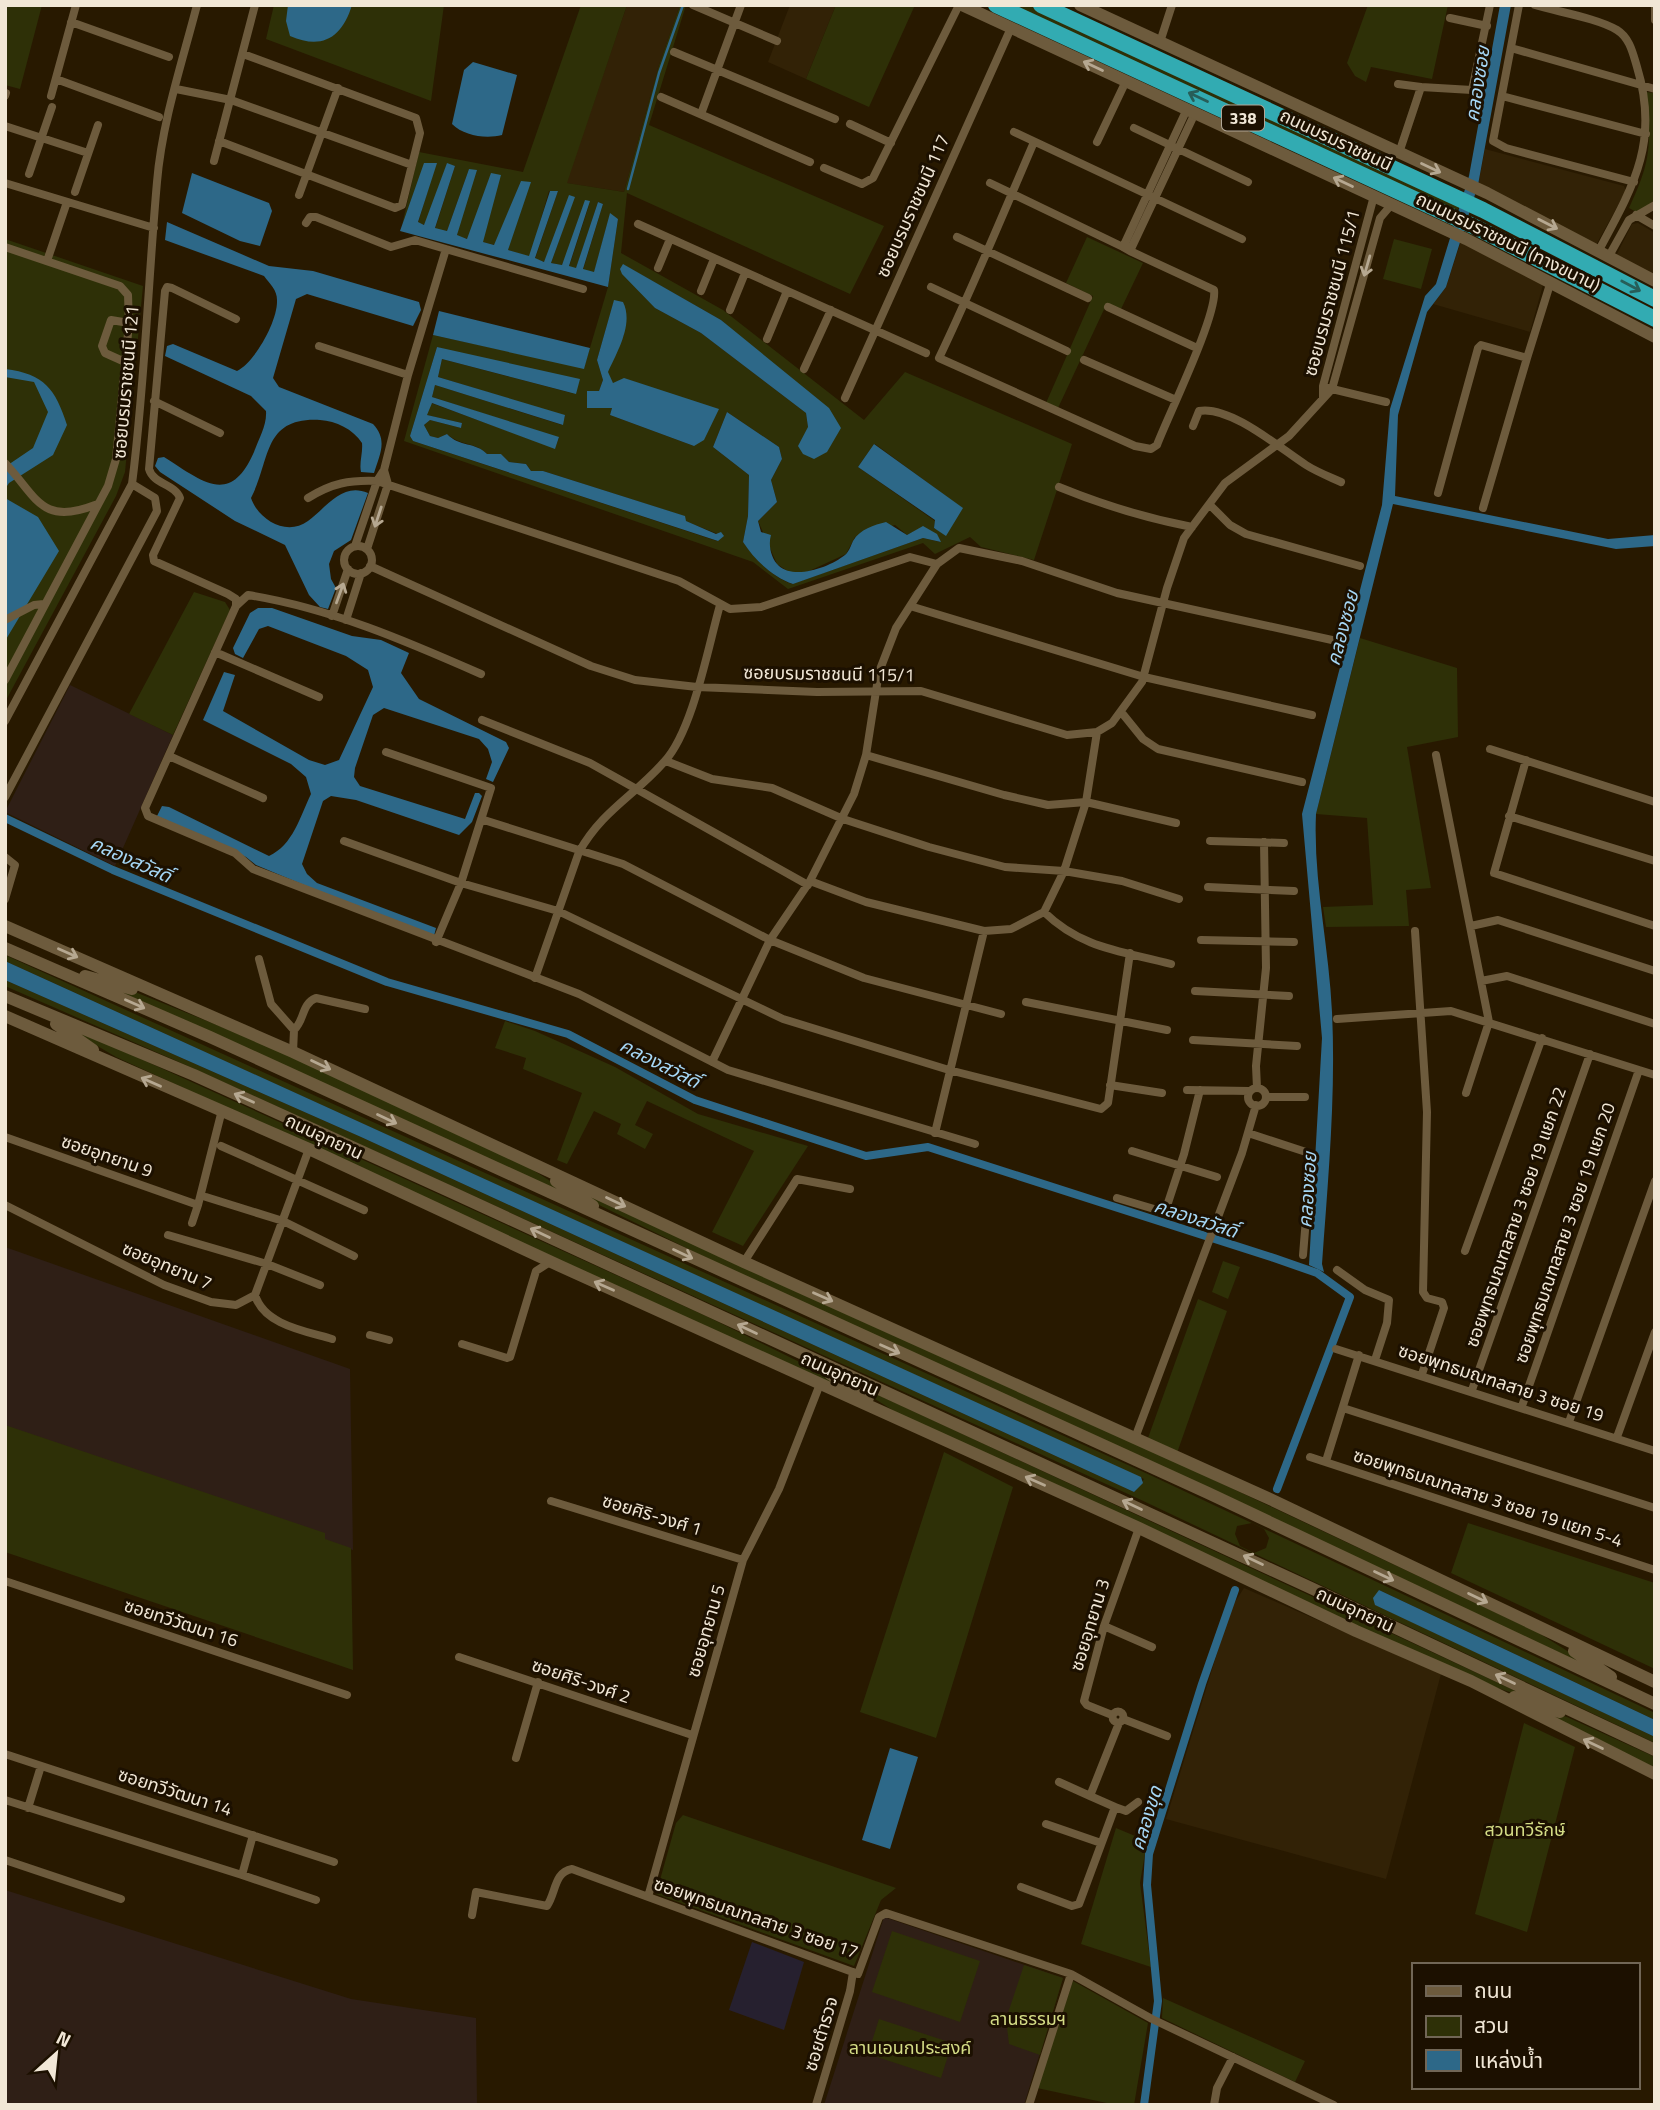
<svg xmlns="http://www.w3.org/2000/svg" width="1660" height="2110" font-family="'Titillium Web','Noto Sans Thai',sans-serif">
<rect width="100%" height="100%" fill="#281900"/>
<path fill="#322206" d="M627,5H680L659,65L624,192L566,183Z
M790,5H836L806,79L768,62Z
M1485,149L1624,186L1626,191L1596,245L1478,185Z
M1638,223L1655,233V276L1616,256L1632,224Z
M1461,241L1544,281L1530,332L1433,304L1446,287Z
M1244,1588L1441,1674L1386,1879L1166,1819L1231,1608Z"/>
<path fill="#2f1f16" d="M70,685L173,735L115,866L5,812Z
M5,1247L350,1369L353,1550L5,1429Z
M5,1890L351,1999L476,2018L477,2105H5Z
M884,1917L1063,1978L1024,2105H824Z"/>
<path fill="#26202f" d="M752,1942L804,1962L784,2030L729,2010Z"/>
<path fill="#2e3007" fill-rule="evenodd" d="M5,5H42L20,89L5,85Z
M274,5H444L431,101L266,39Z
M581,5H627L567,183L624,192L659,65L680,5H686L649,125L884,226L850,294L627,193L621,253L723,310L864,420L905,372L1072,444L1034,560L981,547L970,537L935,554L923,543L788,589L753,562L404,441L433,335L584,368L608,287L618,219L610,214L594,273L583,270L603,204L598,202L576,269L569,267L590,202L562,265L551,263L574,198L545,262L535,259L558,191H549L530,257L508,250L521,181L495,245L482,242L491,174L468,239L457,236L469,169L447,231L435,229L455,166L447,164L425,225L418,223L436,163H425L402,225L419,152L523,172ZM624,265L721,320L841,428L808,427L806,413L701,333L655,308ZM614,301L623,302L624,335L607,373L613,383L694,446L610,415L612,408L587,391H599L603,380L597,360ZM437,347L575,394L442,359L438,377L565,416L562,425L435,385L432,397L559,438L555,448L431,403L426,415L462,423L461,428L430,420L424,425L430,436L438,438L447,434C460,446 476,442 487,454H501L509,462L526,464L531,471H543L684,516L685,521L723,536L717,541L413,441L410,436ZM727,412L779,447L782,459L771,480L777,502L758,521L777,564L789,572H807L846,554L855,537L895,525L907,535L923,527L940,542L923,538L792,584C772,577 755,559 743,542L748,516L749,475L713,447ZM874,444H875L962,508L934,529L935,521L858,467Z
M836,5H915L869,107L806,79Z
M1009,5H1031L1460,203L1457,214Z
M1368,5H1448L1432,79L1371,67L1366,82L1355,76L1347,63Z
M1646,92L1655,93V199L1640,214L1629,208C1652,159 1651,145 1646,92Z
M1087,237L1143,263L1121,309L1107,303L1058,408L1046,403L1093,296L1066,283Z
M5,239L143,286L125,472L116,496L5,702Z
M1394,239L1432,249L1421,289L1383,279Z
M194,592L225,602L230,610L173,735L129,714Z
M1360,638L1457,668L1458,737L1407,747L1431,888L1406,890L1409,926L1326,927L1323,907L1373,905L1367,818L1316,814Z
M5,955L1150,1475L1655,1713V1720L1379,1590L1376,1605L1655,1737V1743L1139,1499L188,1066L5,986V980L361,1137L1134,1492L1144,1479L5,961Z
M117,992H135L279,1050L525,1165L566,1191L564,1194Z
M505,1021L535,1031L615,1067L698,1114L808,1146L743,1246L712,1232L754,1151L647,1101L635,1125L653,1134L645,1149L617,1134L621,1124L594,1111L567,1164L557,1160L582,1093L523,1069L526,1058L495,1048Z
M75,1029L706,1316L826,1375L850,1393L116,1057L74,1032Z
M570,1186L1127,1439L1537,1632L1593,1667L1592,1669L721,1265L599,1205Z
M1223,1261L1240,1267L1228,1299L1212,1292Z
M1198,1299L1227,1311L1177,1453L1148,1438Z
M857,1385L1535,1700L1494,1687L1390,1643L905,1418L856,1387Z
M5,1425L325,1533V1539L351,1548L353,1670L5,1552Z
M944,1452L1013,1487L936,1738L860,1712Z
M1468,1523L1655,1583V1669L1451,1573Z
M1533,1707L1567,1717L1655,1757V1768Z
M1524,1723L1575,1747L1527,1932L1475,1914Z
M683,1815L896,1888L881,1900L854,1966L656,1894L676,1823Z
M1116,1828L1147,1841L1140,1883L1151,1967L1081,1944Z
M892,1931L980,1961L960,2022L872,1992Z
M1024,1965L1063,1978L1040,2055L1009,2044L1006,2019Z
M1073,1981L1148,2023L1134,2105H1116L1037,2088Z
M1163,1998L1305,2061L1295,2082L1162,2018Z
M879,2019L952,2043L941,2078L868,2054Z"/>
<path fill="#2d6888" d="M288,5H352C342,38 322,50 290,36L286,21Z
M1500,5H1511L1478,185L1446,287L1427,312L1398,415L1395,496L1608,539L1655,535V546L1616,549L1393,504L1316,814C1313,880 1329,946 1332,1012C1336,1096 1328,1180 1322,1264L1324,1272L1309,1265L1322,1038L1302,814L1382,505L1390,409L1425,296L1436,284L1469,176Z
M473,62L517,75L502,135C486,139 464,136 452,124L464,70Z
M424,163H437L418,222L424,225L447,163L455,166L435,228L447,231L469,169L477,170L457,235L467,239L491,173L501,175L483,242L494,245L521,181L531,182L508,250L529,256L550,191H558L535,258L544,262L569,195L575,197L551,263L562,265L585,200L590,201L569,266L576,268L598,202L603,204L583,269L594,272L610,213L618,219L608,287L400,231Z
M192,173L269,203L272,211L260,246L240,241L182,213Z
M167,222L269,266L313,271L419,302L421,310L413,326L307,294L296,299L273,378L279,387L373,424C388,440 380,454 374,473L361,472C359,463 363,453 362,443C353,429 336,421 320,420C262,417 271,460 251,498C258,519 286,537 308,521C327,507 342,482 368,493L351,540L334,551L329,564L331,579L336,588L328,609L320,607L309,595L285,545L235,521L160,472L155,466L158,458L164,457C202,481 230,507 254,452C259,438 267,425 266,411L251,396L165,356L167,346L173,344L237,371C255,362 278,321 277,300C277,290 270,284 264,276L165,240Z
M623,264L721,320L829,408L841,428L827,452L814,459L803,454L798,446L808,427L806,413L701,333L655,308L622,274L620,269Z
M614,300L623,302C634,324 617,352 608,372L613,383L624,378L719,409L704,440L694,446L610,415L612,408H587V391H599L603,380L597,360Z
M439,311L590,348L584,369L433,335Z
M437,347L580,379L576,394L442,359L438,377L565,415L563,425L435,385L432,397L559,437L555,449L432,403L427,415L462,423L461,428L430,420L424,425L430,436L438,438L447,434C459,447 476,442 487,454H501L509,462L526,464L531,471H543L685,516L686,521L716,534L721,532L724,536L718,541L413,441L410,436Z
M5,369C45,374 55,389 67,425L53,455L9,483L5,489V467L33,448L48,412L34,382L5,377Z
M727,412L779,447L782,459L771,480L777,502L758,521L761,532L771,535C768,545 771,559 779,566C795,580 830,567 845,555C849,552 851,545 853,541C860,529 874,525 886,522L907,535L923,526L937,534L941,542L923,538L793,584C772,577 754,559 743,542L748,516L749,475L713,447Z
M874,444L963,508L946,536L934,528L935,520L858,467Z
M5,498L38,517L59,551L5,641Z
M258,608H272L352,636L381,640L409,653L401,673L419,699L506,742L509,748L493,782L486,779L492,762L488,749L479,739L384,708L373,715L355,768L354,777L360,786L465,819L475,793H479L482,796L472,822L459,835L356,800L331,796L323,801L302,864L307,874L317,883L436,928L434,936L431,938L256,865L246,857L157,816L162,806L169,807L269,856C293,845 300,817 311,794L306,777L291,764L203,720L224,672L235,675L223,711L309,760L325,765L339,760L373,687L368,670L346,656L268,626L259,629L243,658L235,654L233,648L250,613Z
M5,961L1141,1477L1143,1483L1134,1492L361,1137L5,980Z
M1379,1590L1655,1720V1737L1375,1605L1373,1598Z
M890,1748L918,1757L890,1849L862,1840Z"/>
<path fill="#281900" d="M1252,1523L1264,1529L1269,1538L1266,1548L1254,1553L1240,1546L1235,1534L1237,1526Z"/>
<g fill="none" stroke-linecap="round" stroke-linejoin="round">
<path stroke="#2d6888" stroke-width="2.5" d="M628,189L659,73L683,5"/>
<path stroke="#2d6888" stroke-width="8" d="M5,818L113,870L387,982L568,1034L695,1100L866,1156L928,1147L1274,1258L1317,1273L1350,1297L1277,1489
M1144,2105L1158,2001L1147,1885L1149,1854L1202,1684L1235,1590"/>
<path stroke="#6d5b3d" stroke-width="8" d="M693,5L777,41
M1519,5L1493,141L1506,148L1634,182
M1535,5C1558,12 1597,18 1617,30C1630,38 1633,54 1637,67C1660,142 1633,187 1599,250
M1655,6V20
M1450,18L1487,26
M71,22L169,57
M1160,42L1172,5
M1511,48L1655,89
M674,52L835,119
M56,79L159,117
M1398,84L1421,87
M176,89L231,100L412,165
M5,96L6,93
M51,96L76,5
M1502,96L1646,134
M661,97L810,162
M701,114L741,5
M850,124L891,143
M5,126L88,153
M1134,128L1248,182
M1014,132L1242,239
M219,141L395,208L402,205L420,133L416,118L243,54
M1097,142L1126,81
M1399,153L1421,87L1472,90L1490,5
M214,161L255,5
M824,168L862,184L873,178L959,5
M29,174L52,107
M5,183L154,228
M990,183L1123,247L1130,251L1214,290C1218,314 1168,416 1157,445L1151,449L1135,446L939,358C973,287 1003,214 1034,142
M75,192L98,125
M299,195L338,88
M1636,215L1655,226
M306,223L310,217H316L391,247L415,240L583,289
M638,224L926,353
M957,237L1088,298
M5,247L120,286L128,295L129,323L116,459L108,486L5,680
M1123,247L1187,109
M1130,251L1195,113
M1609,256L1629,220L1655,205
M47,261L67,202
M658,268L670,239
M931,287L1067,351
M701,291L714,259
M1108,307L1197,348
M730,310L745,273
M236,319L172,288L167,287L165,291L149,469C153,484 175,484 180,498L153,555L154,561L228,594L236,599V606L145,808L148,816L235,853L253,869L579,994L728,1070L975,1144
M767,339L787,291
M319,346L408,375
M1084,360L1176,400
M125,362L105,353L102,346L111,320L129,323
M804,369L831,310
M1328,388L1386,402
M845,398L1011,28
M1323,398V386L1374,196
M154,401L220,433
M1193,426L1199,411C1230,405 1281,449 1306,465C1317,472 1330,477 1341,482
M5,463C37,497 41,526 95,505
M384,470L408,375L446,249
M1059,487C1103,505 1145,518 1192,527
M1438,493L1478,348L1481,345L1527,358L1551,281
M308,498C332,483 349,480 377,481L679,581L730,609L761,607L910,557L937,564
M1210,505L1230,525L1246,534L1360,566
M1483,508L1527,358
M355,546L377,481L384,470L388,484L367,549
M344 560a14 14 0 1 1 28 0a14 14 0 1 1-28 0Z
M370,566L591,666L635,680L697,687L817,692L921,691L1067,735L1097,732L1112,723L1142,682L1167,588L1184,538L1192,527L1225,483L1289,436L1332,389L1380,218L1392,204
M236,606L248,595C330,608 406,641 481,674
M910,606L1144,677L1312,715
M332,616L348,569
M5,620L34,605L44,604
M346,620L361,573
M215,652L319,697
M1122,713L1143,739L1158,749L1302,782
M482,720L590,763L808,885
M5,721L132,484
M1490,749L1655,802
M386,752L491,788L461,883L436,942
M866,755L1004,795L1048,805L1086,802L1176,823
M1436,755L1489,1022L1466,1093
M169,756L263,798
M1526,760L1494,873L1655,926
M666,761L712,779L772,788L843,819L929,847L1005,867L1064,871L1122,881L1179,899
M5,797L157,511L155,498L132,484C145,383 148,282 157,182C162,122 182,63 197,5
M1509,816L1655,861
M484,820L623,864L770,940L864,978L1001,1014
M344,841L461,883L558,911L783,1019L949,1070L1101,1109L1108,1103L1130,953
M1210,841L1284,843
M5,857L15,865L5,899
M810,881L866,902L984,931L1011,929L1044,912L1064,871L1086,802L1097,732
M1208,887L1294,891
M1044,912C1082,949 1122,951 1171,964
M1471,926L1498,920L1655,971
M1415,931L1427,1112L1423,1292L1427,1298L1442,1302L1444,1308L1422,1374
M1201,940L1294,942
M259,959L271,1004L294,1030L293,1052
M535,978L579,852C603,810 633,797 664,762C693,731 708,647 720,605
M1481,981L1507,976L1655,1024
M1195,991L1289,996
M1026,1002L1167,1030
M1337,1019L1451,1011L1655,1075
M294,1030C305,1020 301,1004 316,998L365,1009
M1193,1040L1297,1046
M712,1062L770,940L810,881L854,794L866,755L879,672L896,628L937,564L959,548L1022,561L1117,593L1332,640
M1110,1085L1162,1093
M1257,1088L1256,1066L1266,968L1264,842
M1248 1097a9 9 0 1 1 18 0a9 9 0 1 1-18 0Z
M1187,1090L1249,1091
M1266,1097H1305
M935,1133L984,931
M1248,1133L1306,1152L1311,1157L1303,1255
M5,1137L198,1205L222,1110
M221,1146L364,1210
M1132,1151L1217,1177
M206,1197L283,1221L354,1256
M1117,1198L1188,1219
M5,1205L164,1285L211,1302L236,1305L255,1295L309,1149
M1165,1212L1184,1154L1200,1090
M192,1223L198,1205
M168,1235L267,1264L320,1285
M1465,1251L1542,1038
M744,1262L797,1179L850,1189
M1337,1270L1365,1290L1389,1300L1387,1323L1375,1360
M255,1295C264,1325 305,1331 332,1339
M370,1335L389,1340
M462,1344L507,1358L510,1357L536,1271L550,1262
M1336,1349L1655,1451
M1472,1390L1590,1054
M1522,1406L1639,1070
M1343,1408L1655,1508
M1569,1422L1655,1181
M1617,1437L1655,1332
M1135,1438L1242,1153L1256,1105
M1310,1457L1655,1570
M1326,1461L1359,1355
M551,1501L743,1560
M5,1581L347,1695
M1104,1626L1152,1647
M459,1657L692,1735
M1112.5 1717a5.5 5.5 0 1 1 11 0a5.5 5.5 0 1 1-11 0Z
M1112,1715L1087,1705L1084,1701L1104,1626L1139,1528
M1123,1719L1167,1736
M5,1754L334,1862
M516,1758L538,1682
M1059,1782L1090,1796
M5,1800L242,1875L253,1835
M1115,1807L1126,1811L1138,1802
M28,1808L41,1766
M1046,1824L1101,1843
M5,1860L121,1899
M242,1875L316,1900
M1021,1887L1072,1906L1079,1904L1115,1807L1090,1796L1119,1723
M648,1897L743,1560L779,1489L820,1384
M472,1915L476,1892L547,1906C556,1893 554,1872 572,1869L858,1974L879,1917L886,1913L1071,1974L1152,2019L1334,2105
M816,2105L850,1991L853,1972
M1029,2105L1071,1974
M1214,2105L1217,2088L1233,2057"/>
<path stroke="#6d5b3d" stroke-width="12" d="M962,5L1466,239L1655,337
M1080,5L1487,193L1655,281
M5,926L293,1052L744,1262L1270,1499L1655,1682
M5,948L210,1037L1208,1493L1655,1704
M85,976L132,989
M5,996L194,1075L451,1192L1311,1588L1655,1750
M5,1016L309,1149L560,1266L1139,1528L1356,1631L1471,1681L1655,1774
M56,1024L93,1050
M556,1181L593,1206
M830,1374L868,1398
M1574,1651L1611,1677
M1514,1697L1560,1712"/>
<path stroke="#32abb2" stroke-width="16" d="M996,5L1477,228L1655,319
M1041,5L1483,210L1655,299"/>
</g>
<defs><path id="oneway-shaft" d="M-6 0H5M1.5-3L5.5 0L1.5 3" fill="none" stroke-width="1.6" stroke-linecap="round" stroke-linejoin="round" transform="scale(1.75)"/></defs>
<g stroke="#b6a891">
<use href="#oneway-shaft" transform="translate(1093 66) rotate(-155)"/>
<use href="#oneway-shaft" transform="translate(1431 168) rotate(25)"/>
<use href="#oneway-shaft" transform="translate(1343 182) rotate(-155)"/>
<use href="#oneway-shaft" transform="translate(1548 224) rotate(27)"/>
<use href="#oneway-shaft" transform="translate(1367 266) rotate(106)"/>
<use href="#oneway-shaft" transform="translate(378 517) rotate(108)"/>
<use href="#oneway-shaft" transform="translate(340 593) rotate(-70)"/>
<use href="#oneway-shaft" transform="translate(68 953) rotate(24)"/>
<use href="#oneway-shaft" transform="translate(135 1004) rotate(24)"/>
<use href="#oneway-shaft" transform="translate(321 1065) rotate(25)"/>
<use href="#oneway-shaft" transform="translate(151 1082) rotate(-156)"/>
<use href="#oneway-shaft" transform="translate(244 1098) rotate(-156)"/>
<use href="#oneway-shaft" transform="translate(387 1119) rotate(25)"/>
<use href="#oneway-shaft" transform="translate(616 1202) rotate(25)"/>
<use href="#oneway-shaft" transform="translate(540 1233) rotate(-155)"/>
<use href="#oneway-shaft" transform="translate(683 1254) rotate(25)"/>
<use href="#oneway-shaft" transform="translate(604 1286) rotate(-156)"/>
<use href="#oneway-shaft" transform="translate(823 1297) rotate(24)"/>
<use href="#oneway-shaft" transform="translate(747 1329) rotate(-155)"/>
<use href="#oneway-shaft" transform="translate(890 1349) rotate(24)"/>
<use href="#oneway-shaft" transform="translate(1035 1481) rotate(-156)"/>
<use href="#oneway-shaft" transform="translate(1132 1505) rotate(-155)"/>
<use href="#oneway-shaft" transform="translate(1253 1560) rotate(-155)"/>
<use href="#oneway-shaft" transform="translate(1384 1576) rotate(25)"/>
<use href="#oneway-shaft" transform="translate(1478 1598) rotate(26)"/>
<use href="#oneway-shaft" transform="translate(1505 1679) rotate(-155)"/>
<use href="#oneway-shaft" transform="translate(1593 1744) rotate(-154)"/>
</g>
<g stroke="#275e59">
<use href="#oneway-shaft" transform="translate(1198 97) rotate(-155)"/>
<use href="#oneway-shaft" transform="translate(1631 286) rotate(28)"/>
</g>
<g text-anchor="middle" stroke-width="6" stroke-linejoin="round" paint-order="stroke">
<rect fill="#1c1000" stroke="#b1a696" stroke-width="2" x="1222" y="105.5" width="42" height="25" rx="5"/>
<g font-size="16" font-weight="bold" fill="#f1e7d6">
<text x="1243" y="124">338</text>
</g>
<g font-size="18" fill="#f1e7d6" stroke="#1c1000">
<text transform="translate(1336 140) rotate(25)" y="6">ถนนบรมราชชนนี</text>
<text transform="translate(913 206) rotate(-66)" y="6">ซอยบรมราชชนนี 117</text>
<text transform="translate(1508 242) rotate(26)" y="6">ถนนบรมราชชนนี (ทางขนาน)</text>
<text transform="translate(1332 293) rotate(-75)" y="6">ซอยบรมราชชนนี 115/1</text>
<text transform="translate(126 382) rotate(-85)" y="6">ซอยบรมราชชนนี 121</text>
<text transform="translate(829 674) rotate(1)" y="6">ซอยบรมราชชนนี 115/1</text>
<text transform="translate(324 1137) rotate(25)" y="6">ถนนอุทยาน</text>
<text transform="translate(107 1156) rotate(19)" y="6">ซอยอุทยาน 9</text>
<text transform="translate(1516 1217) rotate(-71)" y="6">ซอยพุทธมณฑลสาย 3 ซอย 19 แยก 22</text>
<text transform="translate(1565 1233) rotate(-71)" y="6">ซอยพุทธมณฑลสาย 3 ซอย 19 แยก 20</text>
<text transform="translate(167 1266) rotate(23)" y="6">ซอยอุทยาน 7</text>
<text transform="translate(840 1374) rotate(24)" y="6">ถนนอุทยาน</text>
<text transform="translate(1501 1383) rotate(18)" y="6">ซอยพุทธมณฑลสาย 3 ซอย 19</text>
<text transform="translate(1488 1498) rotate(18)" y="6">ซอยพุทธมณฑลสาย 3 ซอย 19 แยก 5-4</text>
<text transform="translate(652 1515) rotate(17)" y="6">ซอยศิริ-วงศ์ 1</text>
<text transform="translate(1355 1610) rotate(25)" y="6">ถนนอุทยาน</text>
<text transform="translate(181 1623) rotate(18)" y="6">ซอยทวีวัฒนา 16</text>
<text transform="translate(1090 1625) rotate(-73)" y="6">ซอยอุทยาน 3</text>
<text transform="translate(706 1631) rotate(-74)" y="6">ซอยอุทยาน 5</text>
<text transform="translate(581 1681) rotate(19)" y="6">ซอยศิริ-วงศ์ 2</text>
<text transform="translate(175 1792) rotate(18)" y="6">ซอยทวีวัฒนา 14</text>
<text transform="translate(756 1918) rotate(19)" y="6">ซอยพุทธมณฑลสาย 3 ซอย 17</text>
<text transform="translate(821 2034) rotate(-73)" y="6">ซอยตำรวจ</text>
</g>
<g font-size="18" fill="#d4dc85" stroke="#1c1000">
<text x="1525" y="1836">สวนทวีรักษ์</text>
<text x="1028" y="2025">ลานธรรมฯ</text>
<text x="910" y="2054">ลานเอนกประสงค์</text>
</g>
<g font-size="19" font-style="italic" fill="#a6d7f5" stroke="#1c1000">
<text transform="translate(1477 84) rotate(-81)" y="7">คลองซอย</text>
<text transform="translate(1342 628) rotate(-75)" y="7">คลองซอย</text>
<text transform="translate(131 859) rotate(24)" y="7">คลองสวัสดิ์</text>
<text transform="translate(660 1063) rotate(27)" y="7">คลองสวัสดิ์</text>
<text transform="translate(1307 1190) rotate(-86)" y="7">คลองซอย</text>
<text transform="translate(1196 1218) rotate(18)" y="7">คลองสวัสดิ์</text>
<text transform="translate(1146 1818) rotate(-73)" y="7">คลองขุด</text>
</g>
</g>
<rect width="1660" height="2110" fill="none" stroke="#f1e7d6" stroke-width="14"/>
<rect x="1412" y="1963" width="228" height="126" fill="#1c1000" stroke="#716656" stroke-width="2"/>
<rect x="1426" y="1986" width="35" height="10" fill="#6d5b3d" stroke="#716656" stroke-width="2"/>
<text x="1474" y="1998" font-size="21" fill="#f1e7d6">ถนน</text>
<rect x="1426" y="2016" width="35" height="21" fill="#2e3007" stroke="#716656" stroke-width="2"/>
<text x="1474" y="2033" font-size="21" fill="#f1e7d6">สวน</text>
<rect x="1426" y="2050" width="35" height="21" fill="#2d6888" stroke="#716656" stroke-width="2"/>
<text x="1474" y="2068" font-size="21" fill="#f1e7d6">แหล่งน้ำ</text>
<g transform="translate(56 2054) rotate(27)" stroke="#1c1000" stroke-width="5" paint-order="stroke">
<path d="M0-5L12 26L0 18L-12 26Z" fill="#f1e7d6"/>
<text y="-10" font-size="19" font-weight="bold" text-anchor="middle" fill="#f1e7d6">N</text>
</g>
</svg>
